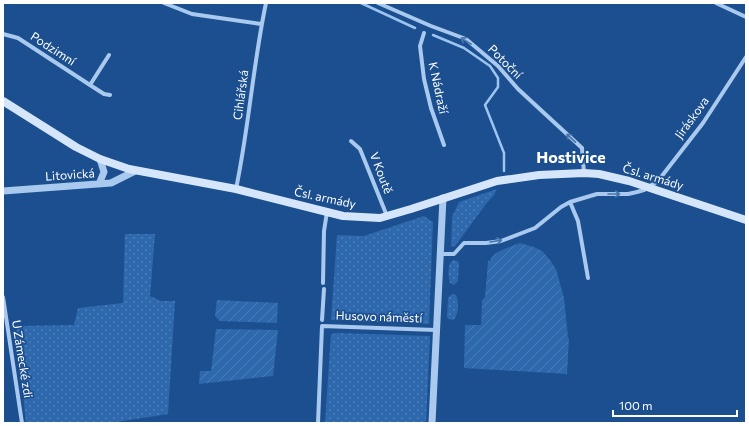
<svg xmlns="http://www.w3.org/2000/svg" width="749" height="426" font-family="Commissioner,sans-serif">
<defs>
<pattern id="grass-dots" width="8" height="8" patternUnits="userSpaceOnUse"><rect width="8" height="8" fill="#2e69ad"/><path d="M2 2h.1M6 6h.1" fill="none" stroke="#4d80b9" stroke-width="1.8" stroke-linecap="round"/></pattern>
<pattern id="garden-furrows" width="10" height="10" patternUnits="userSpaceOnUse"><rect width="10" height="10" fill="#2e69ad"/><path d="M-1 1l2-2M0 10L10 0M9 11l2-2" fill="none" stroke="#4d80b9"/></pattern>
</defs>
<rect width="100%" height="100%" fill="#1b4f8f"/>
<path fill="url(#grass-dots)" d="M497,189L494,195L486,204L455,246L451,247L452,217L459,202Z
M424,216L433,222L429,324L331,320L337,235L364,236Z
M125,234H155L150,296L161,301H175L168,414L110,423H26L16,326L74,325L78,308L123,303Z
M453,260L458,261L459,264L458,281L454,285L450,283C448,277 447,264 453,260Z
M452,294L456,295C459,301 459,316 453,320L448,319L447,316L448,298Z
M338,333L430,336L426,423H325L331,334Z"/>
<path fill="url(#garden-furrows)" d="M520,243L534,247L542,251L550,260L556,269L564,298L568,338H569L567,374L464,368L465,325H481L482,302H481L485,297L488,261H490C493,251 510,247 520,243Z
M217,300L278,303L277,323L220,321L215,316Z
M216,329L278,330L273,376L199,384L200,371H211Z"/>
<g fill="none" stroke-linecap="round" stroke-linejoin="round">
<path stroke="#9cc4f0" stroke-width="2.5" d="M361,3L415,28
M433,35L464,48L490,66L498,78V87L485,105L504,153V171"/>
<path stroke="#a9c9ee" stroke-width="4" d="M164,3L192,14L261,24
M378,3L431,26L466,39L498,66L518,89L582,148L584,173
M716,3L746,17
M424,33L420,46L424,79L431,108L444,145
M3,34L18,38L90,85L109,55
M90,85L104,94L110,95
M351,141L360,149L387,216
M236,189C249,127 253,64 266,3
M570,202L578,221L588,278
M440,254H454L464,243H486L501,241L535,228L561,207L570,202L597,194H628L637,192L644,190L658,181L703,123L746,57
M323,283L324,231L327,212
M3,297L22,423
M322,320L324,289
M318,423L322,326L436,330"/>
<path stroke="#a9c9ee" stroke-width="7" d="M99,184L104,172L100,159
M3,191L111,183L135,171
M432,423L443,198"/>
<path stroke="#d6e6fa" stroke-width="8" d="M3,101L76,147L100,159L129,169L236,189L343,216L380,218L411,209L497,181L539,175L584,173L599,174L629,181L746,220"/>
</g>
<defs><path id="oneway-shaft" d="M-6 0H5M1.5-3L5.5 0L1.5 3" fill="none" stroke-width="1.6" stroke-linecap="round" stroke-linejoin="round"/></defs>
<g stroke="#4674ac">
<use href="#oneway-shaft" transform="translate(466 41) rotate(-149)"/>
<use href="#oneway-shaft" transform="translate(571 138) rotate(-137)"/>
<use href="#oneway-shaft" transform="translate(614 194)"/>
<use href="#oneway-shaft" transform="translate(496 241) rotate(-9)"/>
</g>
<g text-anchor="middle" stroke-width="3.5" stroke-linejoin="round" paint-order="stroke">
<g font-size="12" fill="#fff" stroke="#1b4f8f">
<text transform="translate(53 49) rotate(33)" y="4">Podzimní</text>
<text transform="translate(505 62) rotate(45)" y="4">Potoční</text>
<text transform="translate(438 88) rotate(78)" y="4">K Nádraží</text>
<text transform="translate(241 95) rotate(-82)" y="4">Cihlářská</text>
<text transform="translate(692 118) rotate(-54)" y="4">Jiráskova</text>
<text transform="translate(381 173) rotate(69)" y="4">V Koutě</text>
<text transform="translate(70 175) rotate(-4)" y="4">Litovická</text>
<text transform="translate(653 177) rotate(17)" y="4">Čsl. armády</text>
<text transform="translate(325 198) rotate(12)" y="4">Čsl. armády</text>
<text transform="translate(379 317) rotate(2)" y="4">Husovo náměstí</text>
<text transform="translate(22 359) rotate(81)" y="4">U Zámecké zdi</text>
</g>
<g font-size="16" font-weight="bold" fill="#fff" stroke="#1b4f8f">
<text x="571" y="163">Hostivice</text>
</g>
</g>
<rect width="749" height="426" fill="none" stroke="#ffffff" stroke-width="8"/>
<path d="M613 410v6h124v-6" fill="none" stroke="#ffffff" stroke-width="2"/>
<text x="619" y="410" font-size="12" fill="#ffffff" stroke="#1b4f8f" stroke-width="3" paint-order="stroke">100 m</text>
</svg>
